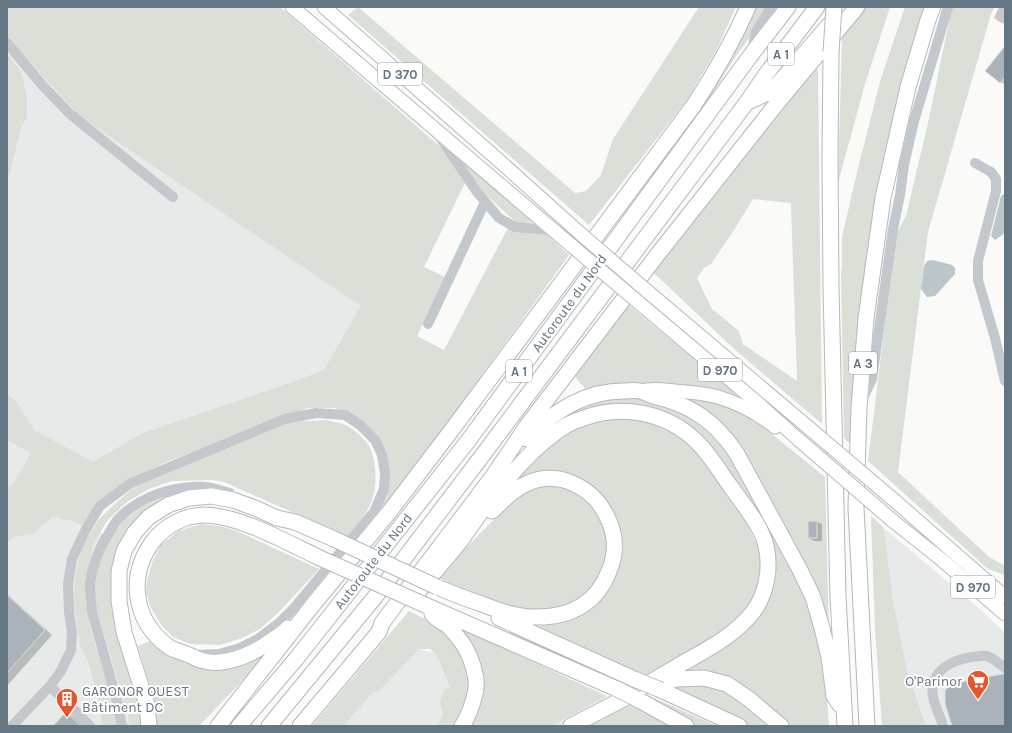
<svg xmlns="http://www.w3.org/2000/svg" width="1012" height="733" font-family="Karla,sans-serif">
<rect width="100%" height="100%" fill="#fafaf8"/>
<path fill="#e8e9e9" d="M7,7L403,282L307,393L130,463L72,521L122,541L135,726H7Z
M884,528L981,610L1005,633V726H926L907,669L893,600Z
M397,644L593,689L665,726H321Z"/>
<path fill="#dadfd7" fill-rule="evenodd" d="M7,7H280L445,151L465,183L424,267L445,277L417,336L444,350L509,226L545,233L569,255L390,502L377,515L385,458L356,417L335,408H308L164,463L132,479L86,527L72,521L52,517L33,534L14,537L7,543V488L13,484L31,453L7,440V394L16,401L34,430L93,462L141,434L298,380L324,370L361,306L81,117L13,44L7,37Z
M358,7L575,193L586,191L601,175L613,139L699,7H736L716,51L687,100L589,225L348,15Z
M756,7H768C761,25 747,40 736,56C726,71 717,88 706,103L703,101Z
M864,7H890L865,84L838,183L842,36Z
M905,7H927L893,128L851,445L844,438L841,272L842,269V237L858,168L881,78Z
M952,7H995L991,14L928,232L898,472L989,557L1005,566V575L988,569L868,461L896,234L906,216L928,123Z
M7,54L21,72L27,97V119L22,124L7,184Z
M818,68L822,424L733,348L652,271L802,82ZM753,199L791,203L797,381L743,344L739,331L712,309L697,278L704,268L711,264L734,230Z
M458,157L533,222L518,224L485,194Z
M626,303L733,391L739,399L680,385L641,383L606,385L586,390L572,373Z
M681,396L707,398L751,417L825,477L829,634L723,430Z
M609,399H640L663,404L683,413L707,431L726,451L800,585L811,614L822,650L826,683L829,726H789L764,701L739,684L668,675L748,626L773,558L707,445L628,408L534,442L553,424L576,409Z
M617,419L642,420L668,430L692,446L747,524L759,549L761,564L758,585L751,604L730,628L646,677L537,627L602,597L618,533L576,477L553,471L534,475L516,480L538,456L564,434L576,427L599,420Z
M325,420C331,421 337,422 343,424C352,427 367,440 370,448C377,463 377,485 372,500C367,514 357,525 348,537L224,482L213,480L172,481L149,489L127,502L107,521L93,545L86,577L85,603L91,631L113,703L117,726H103L97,696L89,664L80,645L74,604L75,577L81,550L98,520L119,500L136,486L291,422Z
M554,485L572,491L591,505L602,522L607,536L606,558L601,578L579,601L560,609L520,611L500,606L436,577L513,501L532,489Z
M173,494L143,515L114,563L142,712V726H129L128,715L96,607L94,583L97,566L108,542L124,520L145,505Z
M871,516L884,528L893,600L907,669L926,726H882L875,629Z
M201,524L220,526L237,531L319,569L279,612L260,629L242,638L220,645L190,644L173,637L162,626L151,608L146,592L147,580L153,560L161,545L178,531Z
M409,611L435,624L454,637L470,674V693L456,726H438L443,715L440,701L444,690L450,687L437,655L430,649H419L378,692H373L343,726H312Z
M463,628L606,696L551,726H466L474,708L463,633Z
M152,640L165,653L186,663L208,667L265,651L268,654L199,726H155L151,690L138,646Z
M687,682L715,685L734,693L773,726H750L716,709L665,687Z
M645,694L717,726H696L670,710L642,697Z
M625,705H630L671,726H624L622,725L585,726Z"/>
<path fill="#bbc7cb" d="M1005,193V233L995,240L991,236L1001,196Z
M933,260L952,265L955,268V274L935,296L927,297L921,289L924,266L927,261Z"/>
<path fill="#0003" d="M999,7H1005V21L1003,24L994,18Z
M1005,48V85L1000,82Z
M817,522L822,524V541H814L809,538Z
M7,594L52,635L7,686Z
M67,713L74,717L83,726H55Z"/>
<path fill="#aab3b9" stroke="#dcdcda" d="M1005,46V77L1000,83L985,71Z
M808,521H817V538H808Z
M7,595L45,630L7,673Z
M1003,674H1005V726H952L945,704V690L952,684L975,679Z
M66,712L81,726H53Z"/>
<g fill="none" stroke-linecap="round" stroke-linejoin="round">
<g stroke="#b5babe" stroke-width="15">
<path id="major" d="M292,7L572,246
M324,7L495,157L582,235
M647,291L802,422
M638,302L760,405L799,440
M641,391C653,388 664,390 675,391C690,392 704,393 718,397C738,403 759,414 775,427
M895,501L1005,597
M893,521L942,560L1005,614"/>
</g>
<g stroke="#b4b9bd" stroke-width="17">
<path id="highway" d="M831,52L830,160L831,287L838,597L845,726
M748,102L772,91L829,25
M527,439C553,411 584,391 624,391C629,391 635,390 640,391C645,392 651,396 657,397C682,403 707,416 724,437C729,442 733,448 737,454L800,570L813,597L822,628L829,657L834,696L840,705
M442,589C454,594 466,599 479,603C498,610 517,618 538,617C571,617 597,603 609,571C616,555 616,537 609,521C601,502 590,491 572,483C558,477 542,477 528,483C513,489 503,501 492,511
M418,592C433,573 450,555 464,536C470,528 475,520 481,512C506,480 532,446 567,425C572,422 579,420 584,418C622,404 666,412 696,441C709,453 720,472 731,487C742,503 757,520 764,539C772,563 768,592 753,612C735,635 708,649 683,663C661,676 639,689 617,702
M425,605L617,689
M432,614C436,619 442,622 447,625C451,629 456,634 459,639C468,649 474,666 476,679C478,691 469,716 462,726
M499,618L634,679
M288,628C283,634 275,638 268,643C255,652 238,660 221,662C215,663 206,662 200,660C196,659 193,656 189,655C183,652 175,651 169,647C133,621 127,575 154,540C165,526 185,515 204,515C239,515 288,543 320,558
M658,684L676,679L704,678L727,684L749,699L781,726
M661,690L739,726
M637,699L686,726
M149,726L147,705L124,632L119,601V571L124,551L135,532L149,517L168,505L189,498L211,496L233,500L255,508L277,518L295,522L334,539
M218,726L312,606L390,511L451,431L694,105C715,73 733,41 748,7
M239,726L296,659L468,441L751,55L788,7
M269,726L375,597L485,452L747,102L767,73L817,7
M300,726L379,632L382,623L493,476L526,427L658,254L778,102L857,7
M571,726L627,697
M867,726L856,508L859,407L866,318L883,198L908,87L928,20L933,7"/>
</g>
<path stroke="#c3c8cc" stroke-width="10" d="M7,43L43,86L70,114L173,197
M752,50L756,32L771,7
M439,136L477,192L499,218L515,227L553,230
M975,163L991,172L996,179V191L978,261V280L995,338L1005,381
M428,324L485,202
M862,400L872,379L893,229L900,195L904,165L914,121L948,7
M12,726L50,686
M90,726L50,686L61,671L71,650L72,632L69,612L68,583L72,559L85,531L100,506L131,483L285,419L316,413L345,415L360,425L375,440L382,455L385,473L384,489L374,512L294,608L279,623L258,639L240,648L219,654L195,655
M122,726L117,701L92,612C91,603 90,594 90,584C92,566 99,548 109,533C112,528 115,522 119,518C141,496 175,485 206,487C214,488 222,491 230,493
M943,726C939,712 930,699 933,684C938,666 955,660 971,657C976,657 982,655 987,656C993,658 1000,664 1005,668"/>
<use href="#major" stroke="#fff" stroke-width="13"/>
<use href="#highway" stroke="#fff" stroke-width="15"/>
<g stroke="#b5babe" stroke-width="15" stroke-linecap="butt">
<path id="major-bridge" d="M582,235L647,291
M572,246L638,302
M802,422L895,501
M799,440L893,521"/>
</g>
<g stroke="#b4b9bd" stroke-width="17" stroke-linecap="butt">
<path id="highway-bridge" d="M831,52L834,7
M334,539L437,587
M320,558L425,605
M634,679L661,690
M617,689L637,699"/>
</g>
<use href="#major-bridge" stroke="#fff" stroke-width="13"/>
<use href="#highway-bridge" stroke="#fff" stroke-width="15"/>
</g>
<defs>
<g id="supermarket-pin" transform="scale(1.15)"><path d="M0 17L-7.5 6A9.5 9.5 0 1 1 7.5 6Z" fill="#e4572e" stroke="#fff"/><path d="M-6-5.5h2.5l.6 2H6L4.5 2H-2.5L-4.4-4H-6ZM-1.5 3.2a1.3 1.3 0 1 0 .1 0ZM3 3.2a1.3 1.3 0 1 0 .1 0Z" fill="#fff"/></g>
<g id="building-pin" transform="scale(1.15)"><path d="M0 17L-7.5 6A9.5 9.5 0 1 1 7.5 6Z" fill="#e4572e" stroke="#fff"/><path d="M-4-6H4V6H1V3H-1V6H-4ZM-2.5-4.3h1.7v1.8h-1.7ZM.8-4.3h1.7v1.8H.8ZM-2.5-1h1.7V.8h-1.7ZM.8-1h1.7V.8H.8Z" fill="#fff"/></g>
</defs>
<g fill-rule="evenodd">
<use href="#supermarket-pin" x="978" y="681"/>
<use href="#building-pin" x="67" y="699"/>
</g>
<g text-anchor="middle" stroke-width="4" stroke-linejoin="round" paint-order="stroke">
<g fill="#fff" stroke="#939fa8" stroke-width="1">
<rect x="768" y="43" width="26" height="22" rx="3"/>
<rect x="378" y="63" width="44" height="22" rx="3"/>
<rect x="849" y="352" width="28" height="22" rx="3"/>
<rect x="698" y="359" width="44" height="22" rx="3"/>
<rect x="506" y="360" width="26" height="22" rx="3"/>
<rect x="951" y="576" width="44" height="22" rx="3"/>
</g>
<g font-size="13" font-weight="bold" fill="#657683">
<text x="781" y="59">A 1</text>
<text x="400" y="79">D 370</text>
<text x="863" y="368">A 3</text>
<text x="720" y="375">D 970</text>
<text x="519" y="376">A 1</text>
<text x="973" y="592">D 970</text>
</g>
<g font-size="14" fill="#657683" stroke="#fff">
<text transform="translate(569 303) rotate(-54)" y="5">Autoroute du Nord</text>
<text transform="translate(373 561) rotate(-52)" y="5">Autoroute du Nord</text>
</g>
<g font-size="14" fill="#657683" stroke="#fff" text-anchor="end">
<text x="962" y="686">O'Parinor</text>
<text x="82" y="696" text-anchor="start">GARONOR OUEST<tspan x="82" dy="16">Bâtiment DC</tspan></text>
</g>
</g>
<rect width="1012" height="733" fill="none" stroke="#657683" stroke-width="16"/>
</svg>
